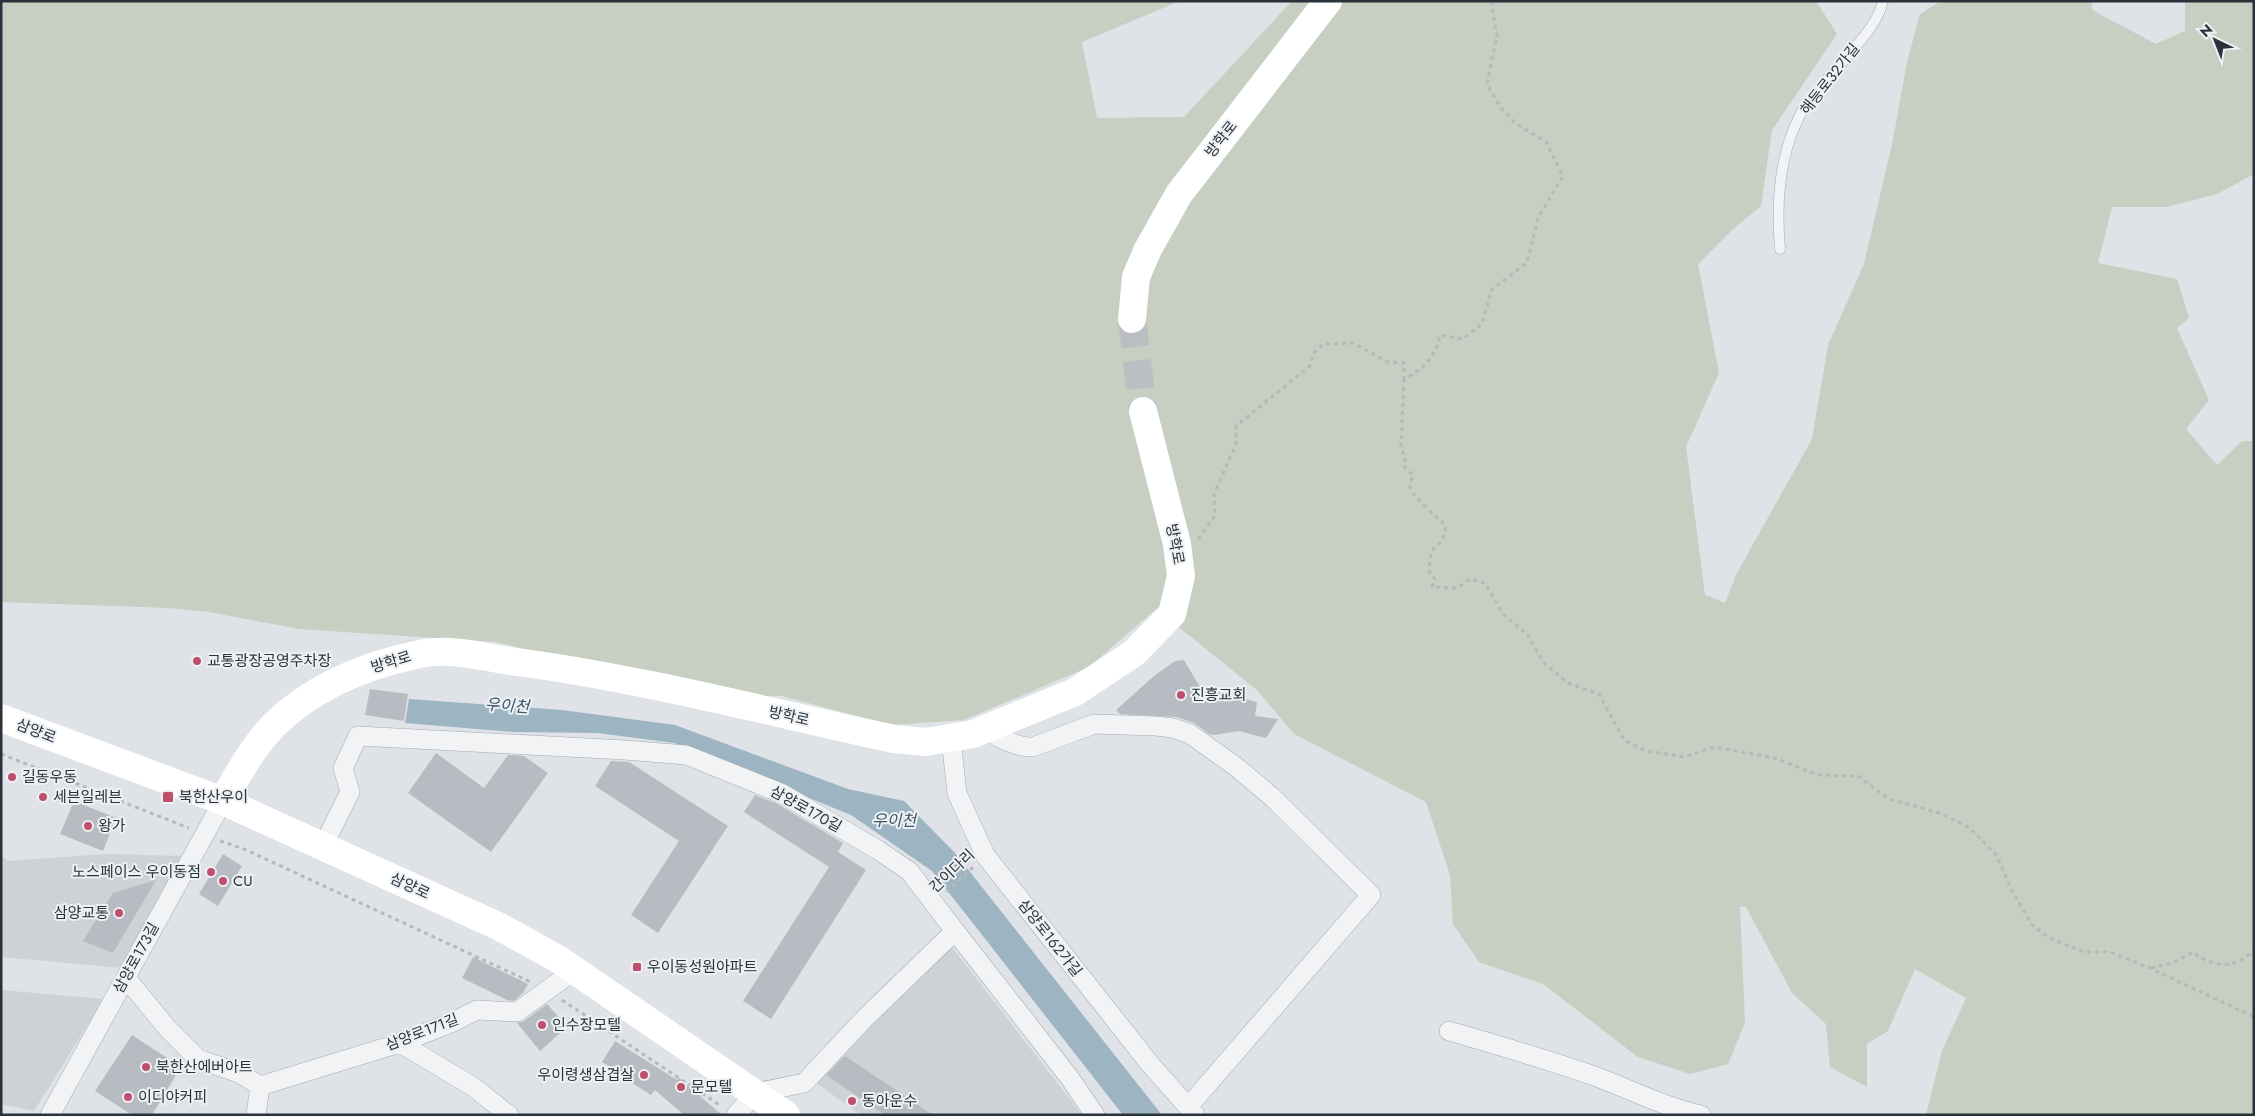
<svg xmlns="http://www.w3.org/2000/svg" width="2255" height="1116" font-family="Jost,'Noto Sans KR',sans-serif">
<rect width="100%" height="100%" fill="#dfe2e6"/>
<path fill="#cdd2d7" d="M106,854L184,856L123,968L1,957V856L9,861Z
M951,946L1082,1115H861L815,1082Z
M1,990L104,999L34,1111L1,1104Z"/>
<path fill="#c6cfc1" d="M1,1H1180L1082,42L1097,118L1184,117L1292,1H1816L1837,34L1772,130L1761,206L1732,230L1698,264L1719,373L1686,447L1705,595L1725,603L1737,573L1812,439L1828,345L1864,264L1893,140L1907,62L1920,14L1941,1H2092V10L2156,44L2185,31V1H2254V174L2217,194L2166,207H2112L2098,263L2177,279L2189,318L2177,328L2209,400L2186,429L2217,465L2242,441H2254V1115H1926L1942,1051L1966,998L1915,969L1888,1031L1867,1044V1087L1830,1067L1826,1024L1792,993L1746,907H1740L1745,1023L1728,1064L1690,1074L1638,1057L1543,984L1479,962L1453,924L1450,875L1426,802L1294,734L1257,690L1156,609L1089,667L964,720L890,725L782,696H730L495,642L299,629L209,612L169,608L1,602Z"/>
<path fill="#9db4c2" d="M409,699L562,710L675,725L848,789L904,801L955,853L1162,1115H1123L932,871L851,815L674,743L598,733L513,732L405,723Z"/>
<path fill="#b6bcc2" d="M1184,660L1200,687L1257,702L1255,716L1278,719L1266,738L1239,731L1214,735L1209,734L1194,723L1177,717L1120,714L1116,710L1154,676L1175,661Z
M370,689L408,694L404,721L365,715Z
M436,753L484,788L508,755L524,756L548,773L491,852L408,793Z
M611,761L629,762L728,826L658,933L631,915L679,841L595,786Z
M755,795L776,803L843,843L838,852L866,870L771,1019L743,1001L829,867L744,812Z
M74,801L116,818L103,851L60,834Z
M223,854L242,866L218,906L199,894Z
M156,880L113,953L83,941L113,893Z
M473,957L528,984L523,993L514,1001L507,1000L462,978Z
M547,1004L567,1027L540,1051L517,1023L524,1021Z
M132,1035L181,1067L152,1115H132L95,1091Z
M615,1041L677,1080L679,1078L722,1115H684L655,1090L651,1095L623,1077L624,1075L602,1062Z
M845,1056L933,1115H885L826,1075Z"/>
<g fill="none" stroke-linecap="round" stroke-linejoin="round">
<path stroke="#bbbfc4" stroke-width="28" stroke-dasharray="28 14" stroke-linecap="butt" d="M1132,319L1143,411"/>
<g stroke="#a5aaaf" stroke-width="11">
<path id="service" d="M1780,249C1776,204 1779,156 1800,115C1809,97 1833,75 1846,58C1860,41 1878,23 1883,1"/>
</g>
<g stroke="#a5aaaf" stroke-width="20">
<path id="minor" d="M986,730C1000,738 1017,748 1033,747L1094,724L1156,726L1173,728L1190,734L1235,766L1272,797L1371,895L1188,1107
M951,739L957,793L985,855L1150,1064L1195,1115
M323,846L350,792L343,768L358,736L625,750L686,755L781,793L878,850L909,871L955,931L865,1018L804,1083L755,1093L736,1115
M955,931L1069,1077L1095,1115
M126,978L168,1029L198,1059L239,1073L260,1086L256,1115
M1449,1031C1497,1045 1546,1059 1594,1076C1630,1089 1664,1107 1701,1115
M400,1043L472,1086L509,1115
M260,1086L400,1043L451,1023L477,1010L517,1012L575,970
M50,1115L223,801"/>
</g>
<path stroke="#b5b9bd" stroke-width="3" stroke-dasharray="4 4" stroke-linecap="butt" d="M1404,379L1401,446L1405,460L1403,463L1405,468L1413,475C1412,478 1410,483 1410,487C1411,495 1438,518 1446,526C1445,537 1440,544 1431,551L1429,571L1435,579L1432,587L1457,588L1470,579L1485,583L1503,614L1527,634L1543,662L1568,683L1599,694L1624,740L1646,751L1685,757L1714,747L1775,758L1818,775L1858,776L1889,799L1940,813L1970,828L1997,856L2012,891L2032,925L2049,938L2084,952H2110L2150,968L2254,1017
M1198,539L1215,516L1214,494L1236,444V426L1310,366L1313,354L1323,344L1353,343L1388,362L1404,363V379C1424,369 1436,357 1440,335L1463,339L1482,324L1492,289L1527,263L1538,218L1563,176L1546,142L1515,123L1500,107L1487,84L1497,36L1491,1
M1,754L189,828
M220,841L244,849L531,982
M947,892L973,867
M2151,968L2173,963L2193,952C2214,969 2235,969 2254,950
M562,1000L721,1106"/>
<use href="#service" stroke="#f1f3f5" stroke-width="10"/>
<use href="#minor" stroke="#f1f3f5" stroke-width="19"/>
<path stroke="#fff" stroke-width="28" d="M1132,319L1136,277L1148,249L1179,194L1328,1
M1,718L223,801L498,926L558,959L786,1115
M223,801C237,776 252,748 273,726C312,687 366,665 420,654C449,647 488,658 517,662C644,679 769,712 894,739L926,742L973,734L1075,692L1134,653L1172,614L1181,576L1177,544L1143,411"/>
</g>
<g fill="#be506e" stroke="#eef1f4" stroke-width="2">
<circle cx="197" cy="661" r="5"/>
<circle cx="1181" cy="695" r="5"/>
<circle cx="12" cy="777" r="5"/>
<circle cx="43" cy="797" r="5"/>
<rect x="162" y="791" width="12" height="12" rx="2.5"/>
<circle cx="88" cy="826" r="5"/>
<circle cx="211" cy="872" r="5"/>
<circle cx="223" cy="881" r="5"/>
<circle cx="119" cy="913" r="5"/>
<rect x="632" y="962" width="10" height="10" rx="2.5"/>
<circle cx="542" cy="1025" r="5"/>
<circle cx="146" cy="1067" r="5"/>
<circle cx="644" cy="1075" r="5"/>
<circle cx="681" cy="1087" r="5"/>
<circle cx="128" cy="1097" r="5"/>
<circle cx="852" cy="1101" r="5"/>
</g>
<g text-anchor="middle" stroke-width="4" stroke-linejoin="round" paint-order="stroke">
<g font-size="15" fill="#29323b" stroke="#eef1f4">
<text transform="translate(1830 79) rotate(-52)" y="5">해등로32가길</text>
<text transform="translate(1221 139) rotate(-52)" y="5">방학로</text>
<text transform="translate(1175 544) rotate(79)" y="5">방학로</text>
<text transform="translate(391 662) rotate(-17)" y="5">방학로</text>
<text transform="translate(789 716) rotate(13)" y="5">방학로</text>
<text transform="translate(36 731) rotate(21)" y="5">삼양로</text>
<text transform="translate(806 809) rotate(29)" y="5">삼양로170길</text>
<text transform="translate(952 871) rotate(-43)" y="5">간이다리</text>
<text transform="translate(410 886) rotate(25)" y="5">삼양로</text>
<text transform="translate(1050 938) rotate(52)" y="5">삼양로162가길</text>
<text transform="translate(136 958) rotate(-61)" y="5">삼양로173길</text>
<text transform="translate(422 1032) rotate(-21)" y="5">삼양로171길</text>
</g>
<g font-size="15" fill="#29323b" stroke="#eef1f4" text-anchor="start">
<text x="207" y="666">교통광장공영주차장</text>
<text x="1191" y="700">진흥교회</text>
<text x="22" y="782">길동우동</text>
<text x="53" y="802">세븐일레븐</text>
<text x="179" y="802">북한산우이</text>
<text x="98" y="831">왕가</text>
<text x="201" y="877" text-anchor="end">노스페이스 우이동점</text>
<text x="233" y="886">CU</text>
<text x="109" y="918" text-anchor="end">삼양교통</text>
<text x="647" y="972">우이동성원아파트</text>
<text x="552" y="1030">인수장모텔</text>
<text x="156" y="1072">북한산에버아트</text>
<text x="634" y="1080" text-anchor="end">우이령생삼겹살</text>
<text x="691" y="1092">문모텔</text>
<text x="138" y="1102">이디야커피</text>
<text x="862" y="1106">동아운수</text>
</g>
<g font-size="16" font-style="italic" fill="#38556a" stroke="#eef1f4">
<text transform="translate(507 705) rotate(4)" y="6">우이천</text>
<text x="894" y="826">우이천</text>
</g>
</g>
<rect width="2255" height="1116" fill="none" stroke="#29323b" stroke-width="5"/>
<g transform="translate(2215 40) rotate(317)" stroke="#eef1f4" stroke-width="4" paint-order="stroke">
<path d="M0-4L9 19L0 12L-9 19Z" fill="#29323b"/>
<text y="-8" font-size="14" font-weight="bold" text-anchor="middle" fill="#29323b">N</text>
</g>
</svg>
